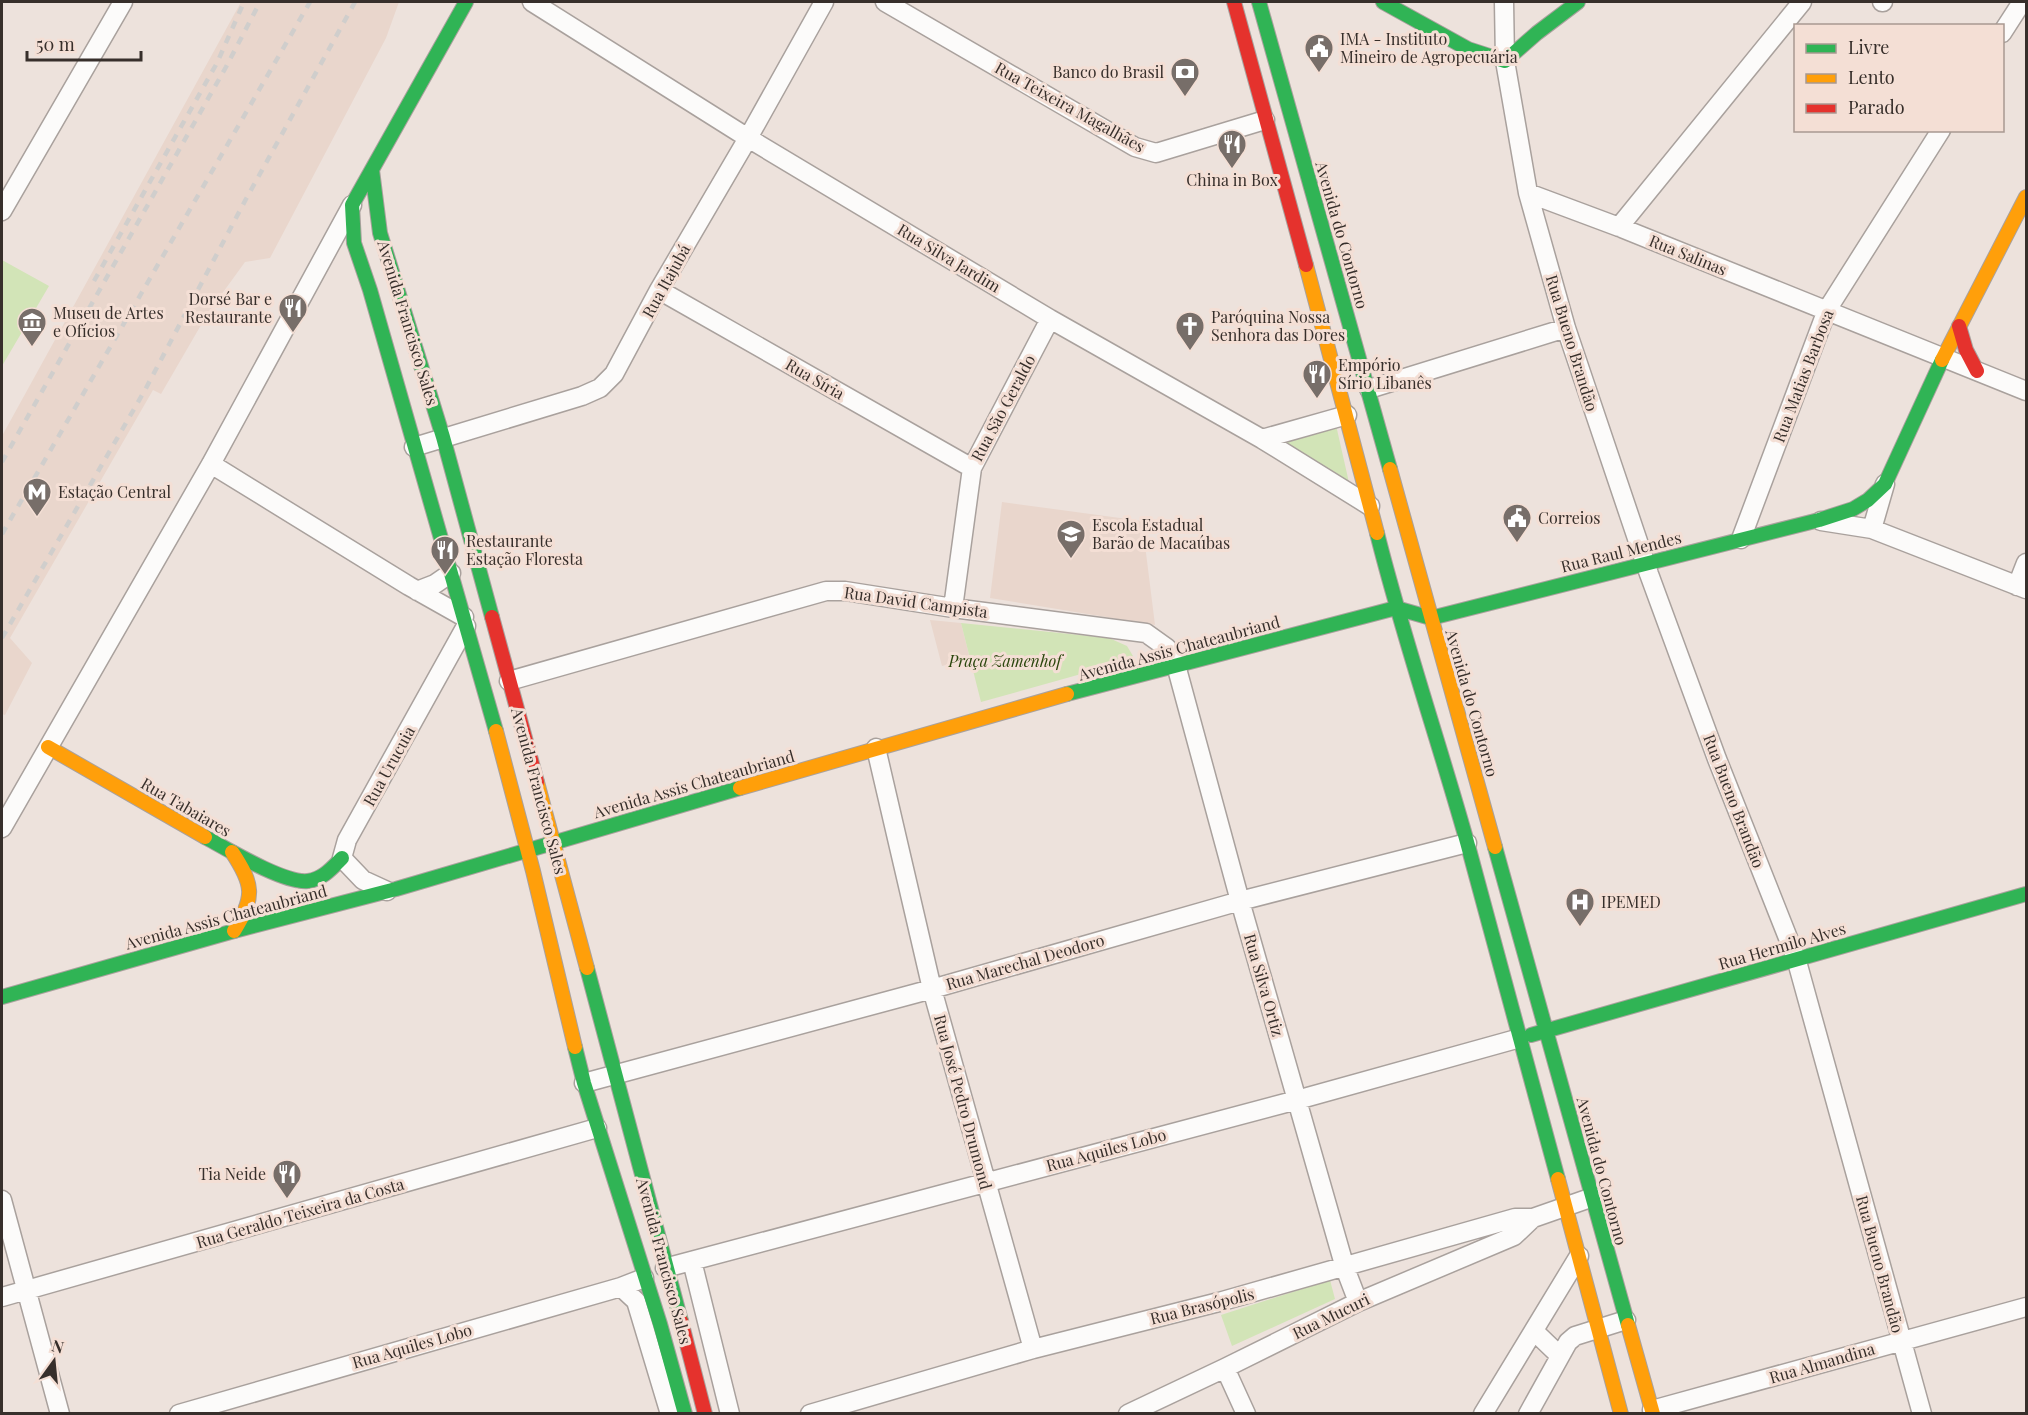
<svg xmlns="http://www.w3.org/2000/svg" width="2028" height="1415" font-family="'Playfair Display',serif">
<rect width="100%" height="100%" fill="#ede2dc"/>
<path fill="#e9d6cc" d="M241,2H399L386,38L270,258L245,262L208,313L161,394L153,390L10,638L32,663L5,715L2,714V436Z
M1002,502L1142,521L1155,625L990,598Z
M930,620L961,623L970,659L942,666Z"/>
<path fill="#d2e4b7" d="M2,260L49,286L2,366Z
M1336,425L1350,487L1276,441Z
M961,623L1109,638L1127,646L1133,656L1131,660L981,702Z
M1330,1280L1335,1299L1232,1346L1221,1315Z"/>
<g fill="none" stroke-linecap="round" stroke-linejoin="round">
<g stroke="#a9a19d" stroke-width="21">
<path id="street" d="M532,2L748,138L1050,319L1262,439L1370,506
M885,2L1135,147L1156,153L1265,120
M1504,2L1505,61L1528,193L1566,328L1649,574L1717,759L1796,958L1922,1414
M1882,2H1883
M2002,33L2022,2
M1528,193L1619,227L2026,391
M2,211L123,2
M1619,227L1802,2
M659,290L972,468
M1369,389L1566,328
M1262,439L1347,415
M414,447L582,396L600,388L614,374L659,290L748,138L824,2
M211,464L409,586L464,617
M1821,521L1872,529L2026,589
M1872,529L1885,484
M1741,539L1827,310L1941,130
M2017,586L2026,563
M417,591L435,584L451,573
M953,608L972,468L1050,319
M509,681L826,591H845L953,608L1146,633L1167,648L1176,665L1240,901L1345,1268L1358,1302
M876,748L932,989L1033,1349
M2,828L211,464L352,205
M387,891L363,880L342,858L347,840L466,626
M584,1083L932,989L1240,901L1467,843
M2,1200L60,1414
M692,1261L730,1414
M665,1268L1297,1100L1520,1038
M621,1287L636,1301L670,1414
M2,1297L597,1128
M1534,1331L1560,1356
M1225,1368L1246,1414
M1652,1410L2026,1307
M179,1414L621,1287L644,1278
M810,1414L1033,1349L1219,1302L1515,1218H1533L1593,1197
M1128,1414L1225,1368L1358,1302L1514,1236L1533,1218
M1483,1414L1579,1256
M1528,1414L1568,1342L1575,1336L1626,1320"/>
</g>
<g stroke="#a9a19d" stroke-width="16">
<path id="fast" d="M466,2L352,205L354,243L370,290L496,731
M1259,2L1390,469
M1383,2L1468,49L1505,61L1537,33L1578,2
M372,170L380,233L443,437L492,617
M1377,533C1403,637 1438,739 1467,842C1498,954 1527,1067 1558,1179
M1431,618L1819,520L1853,509L1868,500L1885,484L1942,360
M1067,694L1396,608L1431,618
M205,837C227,849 285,884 308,881C323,879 332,868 342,858
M1495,847L1628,1325
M587,968L681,1321
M2,997L234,931L396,889L740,788
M1531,1035L2026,894
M575,1047L584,1083L660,1324L685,1414"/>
</g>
<g stroke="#a9a19d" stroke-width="16">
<path id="slow" d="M1306,265L1377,533
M1942,360L2026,197
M1390,469L1495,847
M496,731L533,871L575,1047
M48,747L205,837
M537,782L587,968
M740,788L1067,694
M232,852C254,885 255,897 234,931
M1558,1179L1621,1414
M1628,1325L1653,1414"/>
</g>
<g stroke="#a9a19d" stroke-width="16">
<path id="jam" d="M1234,2L1306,265
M1959,326L1966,350L1977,371
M492,617L537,782
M681,1321L705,1414"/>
</g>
<use href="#street" stroke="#fcfbfa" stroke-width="18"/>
<use href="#fast" stroke="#30b455" stroke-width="14"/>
<use href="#slow" stroke="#ff9f0a" stroke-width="14"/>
<use href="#jam" stroke="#e5322d" stroke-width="14"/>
<path stroke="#d0cecc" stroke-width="4.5" stroke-dasharray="8 8" stroke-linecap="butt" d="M94,281L217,63L244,2
M2,462L226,67L260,2
M2,534L310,2
M2,638L145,390L246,199L355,2"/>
</g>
<defs>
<g id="civic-pin" transform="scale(1.5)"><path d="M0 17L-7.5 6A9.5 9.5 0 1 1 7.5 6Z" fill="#776e69" stroke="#f4dfd5"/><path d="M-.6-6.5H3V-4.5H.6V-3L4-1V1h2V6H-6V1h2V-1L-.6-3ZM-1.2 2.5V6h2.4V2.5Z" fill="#fff"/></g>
<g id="bank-pin" transform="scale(1.5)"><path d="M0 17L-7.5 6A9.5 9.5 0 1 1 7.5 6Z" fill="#776e69" stroke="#f4dfd5"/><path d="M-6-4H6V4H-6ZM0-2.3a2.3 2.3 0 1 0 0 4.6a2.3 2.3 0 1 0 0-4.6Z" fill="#fff"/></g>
<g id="restaurant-pin" transform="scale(1.5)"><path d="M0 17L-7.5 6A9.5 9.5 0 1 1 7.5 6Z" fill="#776e69" stroke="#f4dfd5"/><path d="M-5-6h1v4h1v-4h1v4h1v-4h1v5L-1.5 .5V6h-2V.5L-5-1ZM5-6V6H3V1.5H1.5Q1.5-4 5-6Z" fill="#fff"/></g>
<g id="museum-pin" transform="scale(1.5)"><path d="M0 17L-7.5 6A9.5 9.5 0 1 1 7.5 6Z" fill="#776e69" stroke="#f4dfd5"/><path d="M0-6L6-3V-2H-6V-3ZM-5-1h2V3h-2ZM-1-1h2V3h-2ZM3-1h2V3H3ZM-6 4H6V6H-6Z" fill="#fff"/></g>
<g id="church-pin" transform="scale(1.5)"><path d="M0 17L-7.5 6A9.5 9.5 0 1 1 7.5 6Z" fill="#776e69" stroke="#f4dfd5"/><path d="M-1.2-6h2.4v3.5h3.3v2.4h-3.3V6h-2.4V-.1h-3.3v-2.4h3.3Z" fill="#fff"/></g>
<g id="metro-pin" transform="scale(1.5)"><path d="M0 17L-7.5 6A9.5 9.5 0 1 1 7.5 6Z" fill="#776e69" stroke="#f4dfd5"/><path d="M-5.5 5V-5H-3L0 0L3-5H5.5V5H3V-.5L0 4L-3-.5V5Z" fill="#fff"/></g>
<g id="school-pin" transform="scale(1.5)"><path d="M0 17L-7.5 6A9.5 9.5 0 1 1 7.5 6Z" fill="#776e69" stroke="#f4dfd5"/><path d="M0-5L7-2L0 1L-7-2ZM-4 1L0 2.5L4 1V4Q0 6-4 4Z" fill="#fff"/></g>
<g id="hospital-pin" transform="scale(1.5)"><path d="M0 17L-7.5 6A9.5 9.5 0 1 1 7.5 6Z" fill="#776e69" stroke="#f4dfd5"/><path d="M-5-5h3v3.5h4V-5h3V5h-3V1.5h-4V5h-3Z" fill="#fff"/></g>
</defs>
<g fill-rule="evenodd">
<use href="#civic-pin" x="1319" y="48"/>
<use href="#bank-pin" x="1185" y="72"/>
<use href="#restaurant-pin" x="1232" y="144"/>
<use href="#restaurant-pin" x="293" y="308"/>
<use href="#museum-pin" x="32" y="322"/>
<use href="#church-pin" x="1190" y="326"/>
<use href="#restaurant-pin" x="1317" y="374"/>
<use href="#metro-pin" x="37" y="492"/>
<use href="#civic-pin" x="1517" y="518"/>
<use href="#school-pin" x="1071" y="534"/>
<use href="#restaurant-pin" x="445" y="550"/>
<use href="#hospital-pin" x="1580" y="902"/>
<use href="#restaurant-pin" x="287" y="1174"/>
</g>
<g text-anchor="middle" stroke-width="6" stroke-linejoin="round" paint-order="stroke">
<g font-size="16" fill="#372f2b" stroke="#f4dfd5" text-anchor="start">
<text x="1340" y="45">IMA - Instituto<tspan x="1340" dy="18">Mineiro de Agropecuária</tspan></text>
<text x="1164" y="78" text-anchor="end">Banco do Brasil</text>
<text x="1232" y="186" text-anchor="middle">China in Box</text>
<text x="272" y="305" text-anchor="end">Dorsé Bar e<tspan x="272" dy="18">Restaurante</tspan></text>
<text x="53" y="319">Museu de Artes<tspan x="53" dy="18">e Ofícios</tspan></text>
<text x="1211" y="323">Paróquina Nossa<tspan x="1211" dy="18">Senhora das Dores</tspan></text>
<text x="1338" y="371">Empório<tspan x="1338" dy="18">Sírio Libanês</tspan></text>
<text x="58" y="498">Estação Central</text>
<text x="1538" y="524">Correios</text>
<text x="1092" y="531">Escola Estadual<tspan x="1092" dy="18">Barão de Macaúbas</tspan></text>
<text x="466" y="547">Restaurante<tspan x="466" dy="18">Estação Floresta</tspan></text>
<text x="1601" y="908">IPEMED</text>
<text x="266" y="1180" text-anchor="end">Tia Neide</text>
</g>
<g font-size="16" fill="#372f2b" stroke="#f4dfd5">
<text transform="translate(1070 107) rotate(29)" y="6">Rua Teixeira Magalhães</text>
<text transform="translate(1342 235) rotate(74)" y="6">Avenida do Contorno</text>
<text transform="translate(1688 255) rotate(22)" y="6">Rua Salinas</text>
<text transform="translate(949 258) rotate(31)" y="6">Rua Silva Jardim</text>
<text transform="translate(666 281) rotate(-61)" y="6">Rua Itajubá</text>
<text transform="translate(408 323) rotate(73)" y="6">Avenida Francisco Sales</text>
<text transform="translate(1572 343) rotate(73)" y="6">Rua Bueno Brandão</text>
<text transform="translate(1803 376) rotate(-69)" y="6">Rua Matias Barbosa</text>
<text transform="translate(815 379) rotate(30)" y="6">Rua Síria</text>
<text transform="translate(1003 408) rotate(-62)" y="6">Rua São Geraldo</text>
<text transform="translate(1621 552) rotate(-14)" y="6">Rua Raul Mendes</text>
<text transform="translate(916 602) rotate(8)" y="6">Rua David Campista</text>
<text transform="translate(1179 648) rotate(-15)" y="6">Avenida Assis Chateaubriand</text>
<text transform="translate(1472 703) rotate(74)" y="6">Avenida do Contorno</text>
<text transform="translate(389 766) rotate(-61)" y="6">Rua Urucuia</text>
<text transform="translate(694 784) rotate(-16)" y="6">Avenida Assis Chateaubriand</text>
<text transform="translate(539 791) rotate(75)" y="6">Avenida Francisco Sales</text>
<text transform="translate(1734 801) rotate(69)" y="6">Rua Bueno Brandão</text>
<text transform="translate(186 807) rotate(30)" y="6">Rua Tabaiares</text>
<text transform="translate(226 917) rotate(-15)" y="6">Avenida Assis Chateaubriand</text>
<text transform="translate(1782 946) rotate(-16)" y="6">Rua Hermilo Alves</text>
<text transform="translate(1025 962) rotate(-16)" y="6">Rua Marechal Deodoro</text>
<text transform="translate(1264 985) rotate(74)" y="6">Rua Silva Ortiz</text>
<text transform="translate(963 1102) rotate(75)" y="6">Rua José Pedro Drumond</text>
<text transform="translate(1106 1150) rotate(-15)" y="6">Rua Aquiles Lobo</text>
<text transform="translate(1602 1171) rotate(75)" y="6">Avenida do Contorno</text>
<text transform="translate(300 1213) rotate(-16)" y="6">Rua Geraldo Teixeira da Costa</text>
<text transform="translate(664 1261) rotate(75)" y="6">Avenida Francisco Sales</text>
<text transform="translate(1880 1264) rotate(75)" y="6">Rua Bueno Brandão</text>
<text transform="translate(1202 1306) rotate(-14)" y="6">Rua Brasópolis</text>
<text transform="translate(1331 1316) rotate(-26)" y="6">Rua Mucuri</text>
<text transform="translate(412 1346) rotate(-16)" y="6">Rua Aquiles Lobo</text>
<text transform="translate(1822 1363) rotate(-16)" y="6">Rua Almandina</text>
</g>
<g font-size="16" font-style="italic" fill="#2b460d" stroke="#f4dfd5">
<text x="1005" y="667">Praça Zamenhof</text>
</g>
</g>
<rect width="2028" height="1415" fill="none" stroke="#372f2b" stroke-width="6"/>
<rect x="1794" y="24" width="210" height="108" fill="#f4dfd5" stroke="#a89991" stroke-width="1.5"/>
<rect x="1806" y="44" width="30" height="9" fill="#30b455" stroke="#a89991" stroke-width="1.5"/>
<text x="1848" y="54" font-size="18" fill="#372f2b">Livre</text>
<rect x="1806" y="74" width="30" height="9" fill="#ff9f0a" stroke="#a89991" stroke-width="1.5"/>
<text x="1848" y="84" font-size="18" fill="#372f2b">Lento</text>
<rect x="1806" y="104" width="30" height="9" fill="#e5322d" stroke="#a89991" stroke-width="1.5"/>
<text x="1848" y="114" font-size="18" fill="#372f2b">Parado</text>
<g transform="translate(54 1361) rotate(15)" stroke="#f4dfd5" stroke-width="4.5" paint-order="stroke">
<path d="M0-4.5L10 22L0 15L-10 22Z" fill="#372f2b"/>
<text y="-9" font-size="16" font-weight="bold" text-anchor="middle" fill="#372f2b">N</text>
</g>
<path d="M27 51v9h114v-9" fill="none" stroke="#372f2b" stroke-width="3"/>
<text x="36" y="51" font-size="18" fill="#372f2b" stroke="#f4dfd5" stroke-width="4.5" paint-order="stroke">50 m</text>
</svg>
